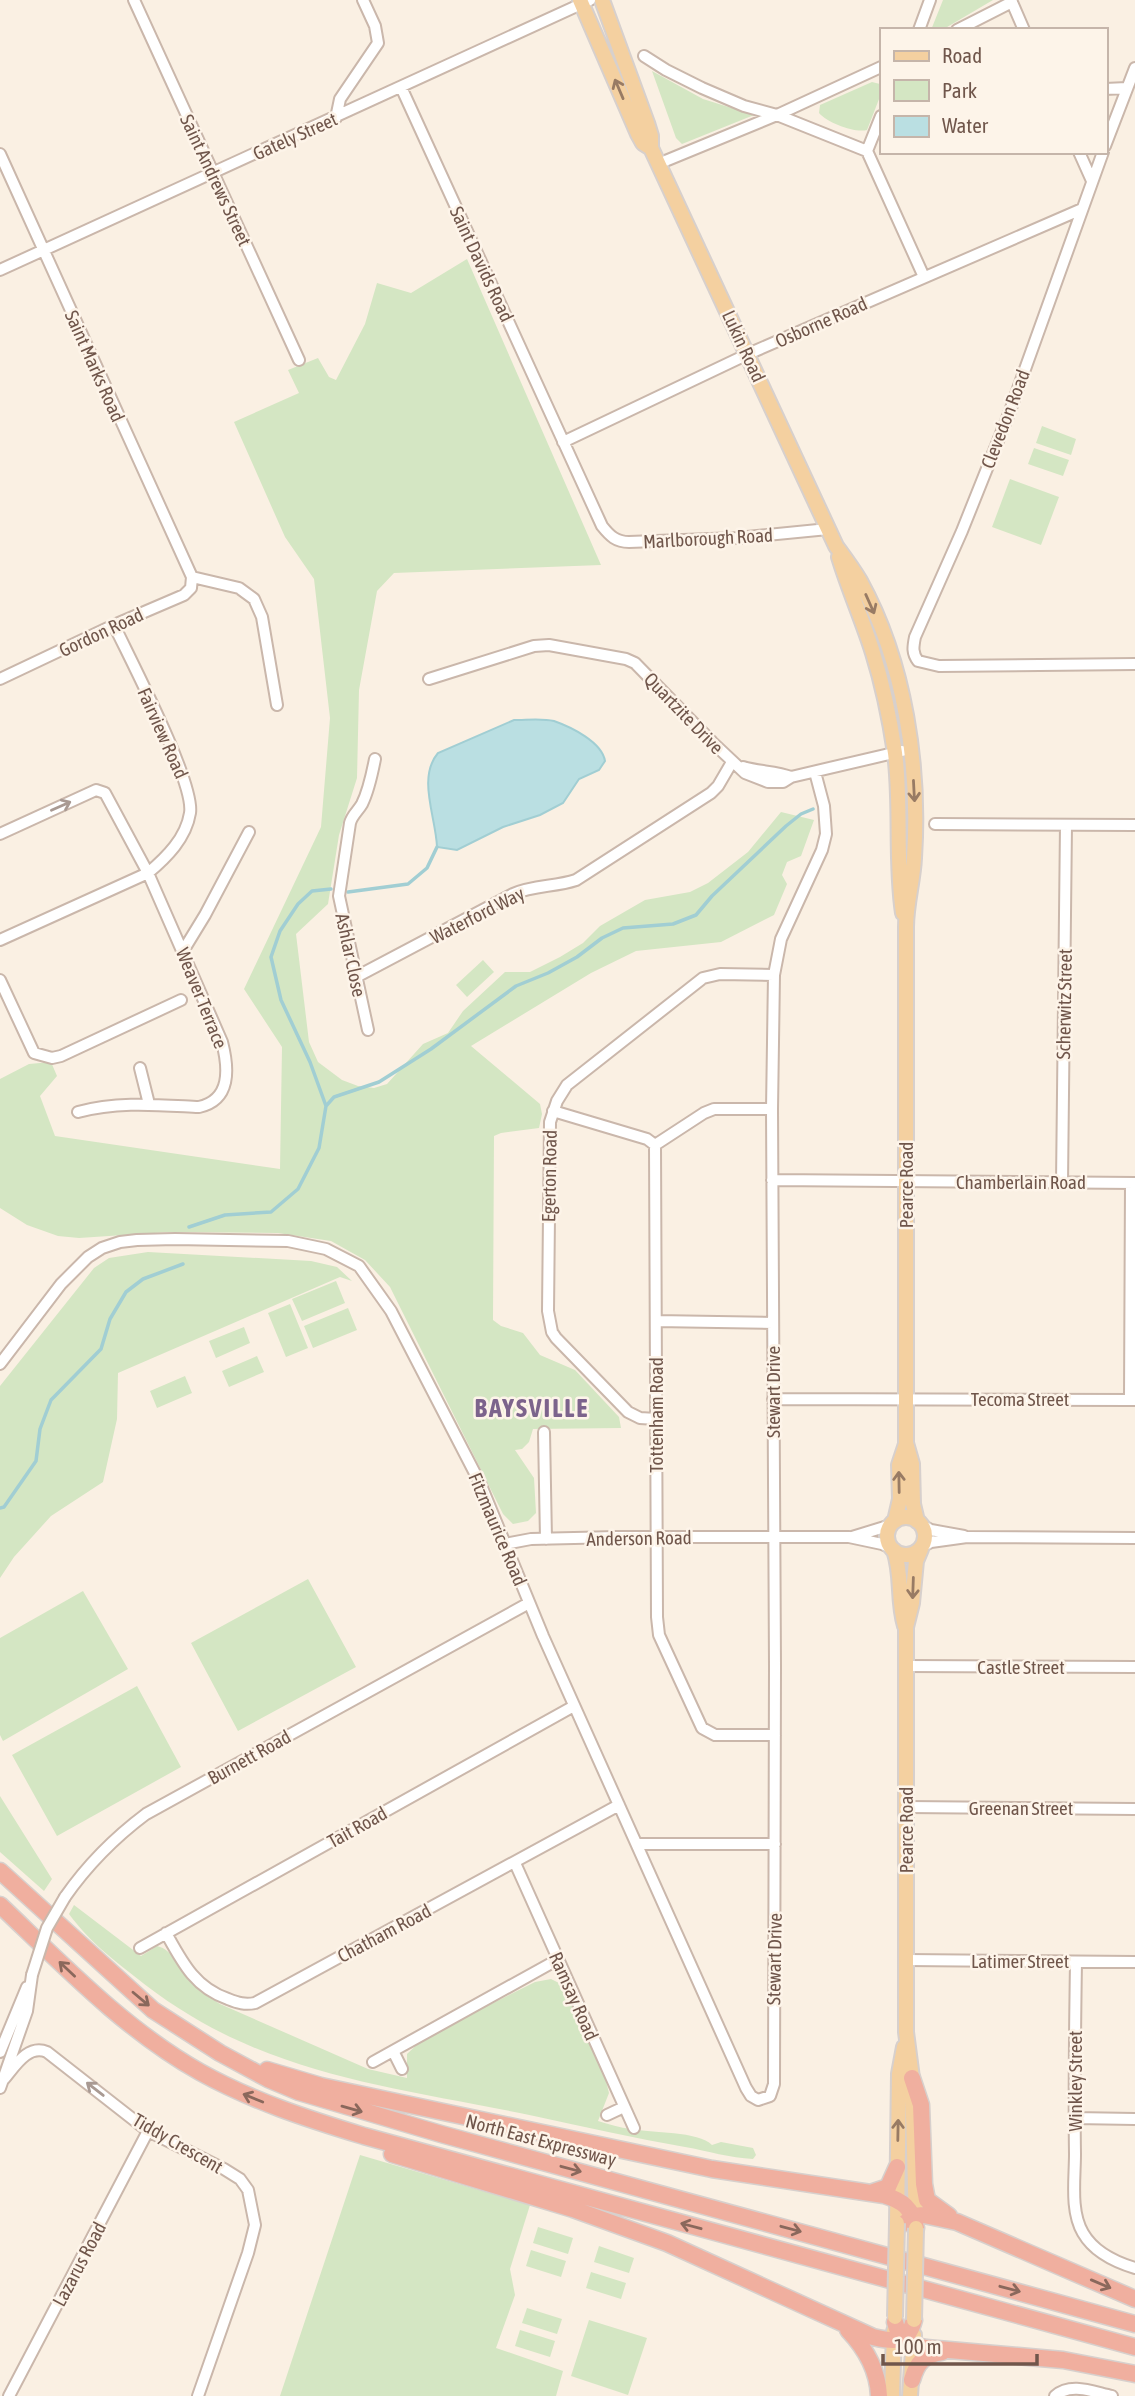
<svg xmlns="http://www.w3.org/2000/svg" width="1135" height="2396" font-family="'Asap Condensed',sans-serif">
<rect width="100%" height="100%" fill="#faf0e3"/>
<path fill="#d4e6c3" d="M943,0H993L942,30H931Z
M652,71L703,99L754,115L682,144L676,138Z
M872,82L880,84L881,94L867,130C854,133 828,123 819,113L820,105Z
M467,259L601,565L394,573L377,591L359,690L357,778L339,835L328,904L296,934L309,1042L318,1062L342,1080L358,1086L374,1088L387,1084L423,1044L448,1033L463,1011L505,972H530L560,957L583,943L600,926L645,900L690,892L708,883L748,852L781,812L814,820L801,856L787,862L782,875L787,884L774,915L721,942L636,951L591,973L471,1046L540,1104L542,1114L539,1128L501,1133L494,1136L493,1320L501,1326L523,1333L540,1355L575,1370L619,1417L621,1428L533,1429L529,1442L522,1449L515,1450L534,1478L536,1513L528,1521L513,1524L503,1514L390,1287L365,1260L331,1241L278,1233L169,1232L79,1238L58,1236L27,1225L0,1208V1079L29,1064L51,1062L57,1076L40,1096L55,1136L280,1169L282,1047L244,989L321,827L330,718L314,579L285,537L234,422L299,393L288,370L318,358L329,377L336,380L365,324L377,283L411,293Z
M1042,426L1076,439L1071,455L1036,443Z
M1034,448L1069,460L1063,476L1028,464Z
M1010,479L1059,497L1041,545L992,527Z
M483,960L494,972L467,997L456,985Z
M148,1252L311,1261L337,1267L352,1281L340,1277L118,1373L117,1419L103,1482L51,1516L14,1557L0,1578V1386L94,1268L109,1258Z
M336,1281L345,1303L302,1321L292,1299Z
M290,1304L308,1348L286,1357L268,1313Z
M348,1308L357,1330L313,1348L304,1326Z
M244,1327L250,1343L216,1358L209,1341Z
M257,1356L264,1372L229,1387L222,1371Z
M185,1376L192,1393L157,1408L150,1391Z
M308,1579L356,1667L238,1731L191,1643Z
M83,1591L128,1669L3,1741L0,1735V1638Z
M137,1686L181,1767L57,1836L12,1755Z
M0,1796L52,1879L44,1891L0,1852Z
M74,1905L141,1956L157,1946C174,1950 177,1967 188,1979C197,1990 207,1996 220,2004L368,2069L407,2078V2054L425,2037L535,1982L551,1979L563,1985L606,2081L609,2093L598,2121C609,2124 620,2128 631,2129C651,2133 699,2131 712,2145L721,2142L753,2148L756,2155L753,2159C730,2158 708,2151 685,2147C634,2138 585,2127 534,2116C386,2085 257,2076 134,1976C109,1956 89,1941 69,1914Z
M360,2155L530,2205L510,2269L515,2295L496,2348L563,2371L556,2396H280Z
M538,2227L573,2238L568,2254L533,2243Z
M599,2246L634,2258L629,2273L594,2262Z
M531,2250L566,2261L561,2277L526,2266Z
M591,2272L626,2283L621,2299L586,2288Z
M527,2308L562,2319L557,2334L522,2323Z
M589,2320L647,2338L628,2395L571,2376Z
M520,2330L555,2341L550,2357L515,2346Z"/>
<path fill="#badfe2" stroke="#a1ced3" stroke-width="2" d="M514,720C527,720 542,718 554,721C571,727 602,742 605,761L599,770L579,779L563,803L540,815L503,827L457,850L437,847C436,817 417,778 438,753Z"/>
<g fill="none" stroke-linecap="round" stroke-linejoin="round">
<path stroke="#a1ced3" stroke-width="3.5" d="M348,892L408,884L427,868L437,847
M326,1106L334,1097L379,1082L431,1049L516,986L548,973L577,957L602,938L623,928L673,924L696,915L712,896L786,826L801,814L813,809
M189,1227L225,1215L271,1212L298,1189L319,1148L326,1106L310,1062L281,1000L271,957L280,931L298,904L312,891L331,889
M0,1508L4,1507L36,1461L40,1429L51,1400L101,1349L110,1319L126,1292L143,1279L183,1264"/>
<g stroke="#cab7ab" stroke-width="14">
<path id="minor" d="M134,0L299,360
M1011,0L1024,30
M919,30L930,0
M957,30L1012,2
M644,56L666,70L702,88L744,106L777,115L867,151L881,116
M401,87L602,526C610,536 616,542 629,542L737,538L828,529
M1105,89L1127,88
M336,118L340,99L378,43L375,26L363,0
M1105,146L1135,68
M867,151L924,277
M1079,152L1092,181
M1103,152L1010,411L962,531L915,637C913,647 912,653 918,661L939,666L1135,664
M0,154L192,577
M658,164L777,115L881,67
M0,270L590,0
M563,442L748,354L1082,209
M192,577L239,588L254,599L262,617L277,705
M0,679L114,625L184,595L191,588L192,577
M429,679L534,646L549,645L626,659L635,663L712,742L745,773L768,782H783L791,777L902,751
M743,767C759,772 776,771 791,777
M935,824L1135,825
M0,834L96,790L105,793L148,873L222,1042C229,1069 231,1100 199,1107C158,1105 118,1101 78,1112
M0,940L148,873C167,857 186,838 190,813C195,783 130,659 114,625
M183,951L205,915L249,832
M356,977L513,894C534,885 555,887 576,880L711,793L718,786L732,762
M0,980L34,1053L52,1058L61,1056L181,1000
M368,1030L339,896L350,823C352,815 358,811 362,804C369,790 372,774 375,759
M140,1068L149,1104
M772,1109H714L704,1113L655,1145L657,1617L659,1635L702,1728L715,1735H775
M553,1111L647,1139L655,1145
M772,1180L1135,1183
M1062,1183L1066,825
M656,1321L773,1323
M0,1364L61,1284L88,1257L102,1248L120,1242L137,1240L175,1239L288,1241L326,1249L359,1266L391,1311L480,1483L543,1636L746,2088L751,2096L758,2100L770,2096L774,2084L775,1665L772,1109L774,975L781,939L822,850L826,834L824,806L815,772
M773,1399L1135,1400
M1130,1400L1131,1183
M656,1419L640,1418L628,1412L556,1338L552,1332L548,1311L550,1122L557,1101L567,1085L703,978L720,974L774,975
M544,1432L546,1539
M922,1525L931,1530L964,1536
M852,1537L891,1525
M505,1544L531,1539L617,1537H849L882,1544L892,1548
M923,1546L931,1542L967,1537L1135,1538
M906,1666L1135,1667
M907,1807L1135,1809
M637,1844H775
M515,1863L634,2128
M65,1897C88,1864 114,1838 146,1814L529,1603
M166,1933C182,1962 195,1988 228,1999C238,2003 245,2005 255,2003L619,1805
M140,1948L574,1706
M906,1960L1135,1962
M1076,1962C1075,2026 1074,2090 1075,2154C1075,2179 1070,2211 1083,2233C1094,2252 1115,2262 1135,2268
M393,2051L402,2069
M0,2052L27,1987
M373,2062L557,1960
M4,2079C15,2066 28,2044 47,2052L148,2131L224,2169L240,2179L248,2190L255,2225L248,2253L198,2396
M0,2088L27,2011L32,1975
M607,2115L624,2107
M1074,2118L1135,2119
M9,2396L148,2131
M1055,2396C1071,2382 1093,2392 1112,2396"/>
</g>
<g stroke="#d7d0cd" stroke-width="18">
<path id="major" d="M580,0L638,134L643,143L651,148
M602,0L647,123L651,136V148L836,546C844,557 853,569 860,581C905,663 920,766 914,858C913,881 906,904 906,927V1443L912,1464L913,1504L917,1521
M839,557C849,590 863,621 873,653C883,685 890,719 895,753C902,806 895,860 903,913
M887 1536a19 19 0 1 1 38 0a19 19 0 1 1-38 0Z
M895,1521L900,1499L899,1465L906,1444
M894,1550C903,1576 897,1599 905,1626
M897,2223L899,2074L904,2047
M916,2223L912,2078L906,2032V1627L912,1603L916,1561L921,1549
M892,2396L894,2331
M910,2396L914,2335"/>
</g>
<g stroke="#d7d0cd" stroke-width="19">
<path id="highway" d="M0,1871L153,2010L220,2053L268,2079L299,2092L441,2134L1135,2324
M0,1905C62,1964 125,2030 200,2072C252,2101 308,2119 364,2136L1135,2347
M267,2070L321,2086L712,2169L884,2195C903,2201 912,2208 916,2228
M912,2078L921,2105L924,2184L927,2200L949,2216
M392,2154L573,2209L667,2243L873,2337C894,2342 908,2344 914,2320
M873,2192L888,2187L897,2167
M905,2223L913,2216L924,2215L957,2222L1135,2299
M895,2322C899,2340 910,2345 926,2348L1063,2360L1135,2374
M848,2330C866,2349 878,2370 879,2396
M912,2380C917,2362 924,2355 942,2352"/>
</g>
<use href="#minor" stroke="#fff" stroke-width="10"/>
<use href="#major" stroke="#f4d0a0" stroke-width="14"/>
<use href="#highway" stroke="#f0af9f" stroke-width="16"/>
<g stroke="#cab7ab" stroke-width="14" stroke-linecap="butt">
<path id="minor-bridge" d="M32,1975L47,1928L65,1897"/>
</g>
<g stroke="#d7d0cd" stroke-width="18" stroke-linecap="butt">
<path id="major-bridge" d="M895,2317L897,2223
M914,2320L916,2228"/>
</g>
<use href="#minor-bridge" stroke="#fff" stroke-width="10"/>
<use href="#major-bridge" stroke="#f4d0a0" stroke-width="14"/>
</g>
<defs><path id="oneway-shaft" d="M-6 0H5M1.5-3L5.5 0L1.5 3" fill="none" stroke-width="1.6" stroke-linecap="round" stroke-linejoin="round" transform="scale(1.75)"/></defs>
<g stroke="#987b64">
<use href="#oneway-shaft" transform="translate(619 89) rotate(-113)"/>
<use href="#oneway-shaft" transform="translate(870 604) rotate(66)"/>
<use href="#oneway-shaft" transform="translate(914 791) rotate(87)"/>
<use href="#oneway-shaft" transform="translate(899 1482) rotate(-91)"/>
<use href="#oneway-shaft" transform="translate(913 1588) rotate(92)"/>
<use href="#oneway-shaft" transform="translate(898 2130) rotate(-89)"/>
</g>
<g stroke="#a99a93">
<use href="#oneway-shaft" transform="translate(61 806) rotate(-24)"/>
<use href="#oneway-shaft" transform="translate(95 2089) rotate(-142)"/>
</g>
<g stroke="#8a685c">
<use href="#oneway-shaft" transform="translate(67 1969) rotate(-137)"/>
<use href="#oneway-shaft" transform="translate(141 1999) rotate(40)"/>
<use href="#oneway-shaft" transform="translate(253 2098) rotate(-158)"/>
<use href="#oneway-shaft" transform="translate(352 2109) rotate(16)"/>
<use href="#oneway-shaft" transform="translate(571 2169) rotate(15)"/>
<use href="#oneway-shaft" transform="translate(691 2226) rotate(-165)"/>
<use href="#oneway-shaft" transform="translate(791 2229) rotate(15)"/>
<use href="#oneway-shaft" transform="translate(1101 2284) rotate(23)"/>
<use href="#oneway-shaft" transform="translate(1010 2289) rotate(15)"/>
</g>
<g text-anchor="middle" stroke-width="5" stroke-linejoin="round" paint-order="stroke">
<g font-size="19" fill="#70564b" stroke="#fdf4e9">
<text transform="translate(295 136) rotate(-24)" y="7">Gately Street</text>
<text transform="translate(216 180) rotate(65)" y="7">Saint Andrews Street</text>
<text transform="translate(482 264) rotate(65)" y="7">Saint Davids Road</text>
<text transform="translate(821 322) rotate(-24)" y="7">Osborne Road</text>
<text transform="translate(744 346) rotate(65)" y="7">Lukin Road</text>
<text transform="translate(95 366) rotate(66)" y="7">Saint Marks Road</text>
<text transform="translate(1005 419) rotate(-69)" y="7">Clevedon Road</text>
<text transform="translate(708 538) rotate(-3)" y="7">Marlborough Road</text>
<text transform="translate(101 632) rotate(-25)" y="7">Gordon Road</text>
<text transform="translate(684 713) rotate(46)" y="7">Quartzite Drive</text>
<text transform="translate(163 733) rotate(66)" y="7">Fairview Road</text>
<text transform="translate(477 915) rotate(-27)" y="7">Waterford Way</text>
<text transform="translate(351 955) rotate(78)" y="7">Ashlar Close</text>
<text transform="translate(202 998) rotate(68)" y="7">Weaver Terrace</text>
<text transform="translate(1064 1004) rotate(-89)" y="7">Scherwitz Street</text>
<text transform="translate(549 1176) rotate(-89)" y="7">Egerton Road</text>
<text x="1021" y="1189">Chamberlain Road</text>
<text transform="translate(906 1185) rotate(-90)" y="7">Pearce Road</text>
<text transform="translate(773 1392) rotate(-90)" y="7">Stewart Drive</text>
<text x="1020" y="1406">Tecoma Street</text>
<text transform="translate(656 1415) rotate(-90)" y="7">Tottenham Road</text>
<text transform="translate(498 1529) rotate(67)" y="7">Fitzmaurice Road</text>
<text transform="translate(639 1538) rotate(-1)" y="7">Anderson Road</text>
<text x="1021" y="1674">Castle Street</text>
<text transform="translate(249 1757) rotate(-29)" y="7">Burnett Road</text>
<text x="1021" y="1815">Greenan Street</text>
<text transform="translate(357 1827) rotate(-29)" y="7">Tait Road</text>
<text transform="translate(906 1830) rotate(-90)" y="7">Pearce Road</text>
<text transform="translate(384 1933) rotate(-28)" y="7">Chatham Road</text>
<text transform="translate(774 1959) rotate(-89)" y="7">Stewart Drive</text>
<text x="1020" y="1968">Latimer Street</text>
<text transform="translate(574 1996) rotate(66)" y="7">Ramsay Road</text>
<text transform="translate(1075 2081) rotate(-90)" y="7">Winkley Street</text>
<text transform="translate(541 2140) rotate(15)" y="7">North East Expressway</text>
<text transform="translate(178 2143) rotate(30)" y="7">Tiddy Crescent</text>
<text transform="translate(79 2264) rotate(-62)" y="7">Lazarus Road</text>
</g>
<g font-size="26" font-weight="bold" letter-spacing="2" fill="#7c638c" stroke="#fdf4e9">
<text x="532" y="1417">BAYSVILLE</text>
</g>
</g>
<rect x="880" y="28" width="228" height="126" fill="#fdf4e9" stroke="#c5b5aa" stroke-width="2"/>
<rect x="894" y="51" width="35" height="10" fill="#f4d0a0" stroke="#c5b5aa" stroke-width="2"/>
<text x="942" y="63" font-size="21" fill="#70564b">Road</text>
<rect x="894" y="80" width="35" height="21" fill="#d4e6c3" stroke="#c5b5aa" stroke-width="2"/>
<text x="942" y="98" font-size="21" fill="#70564b">Park</text>
<rect x="894" y="116" width="35" height="21" fill="#badfe2" stroke="#c5b5aa" stroke-width="2"/>
<text x="942" y="133" font-size="21" fill="#70564b">Water</text>
<path d="M883 2354v10h154v-10" fill="none" stroke="#70564b" stroke-width="3.5"/>
<text x="894" y="2354" font-size="21" fill="#70564b" stroke="#fdf4e9" stroke-width="5" paint-order="stroke">100 m</text>
</svg>
